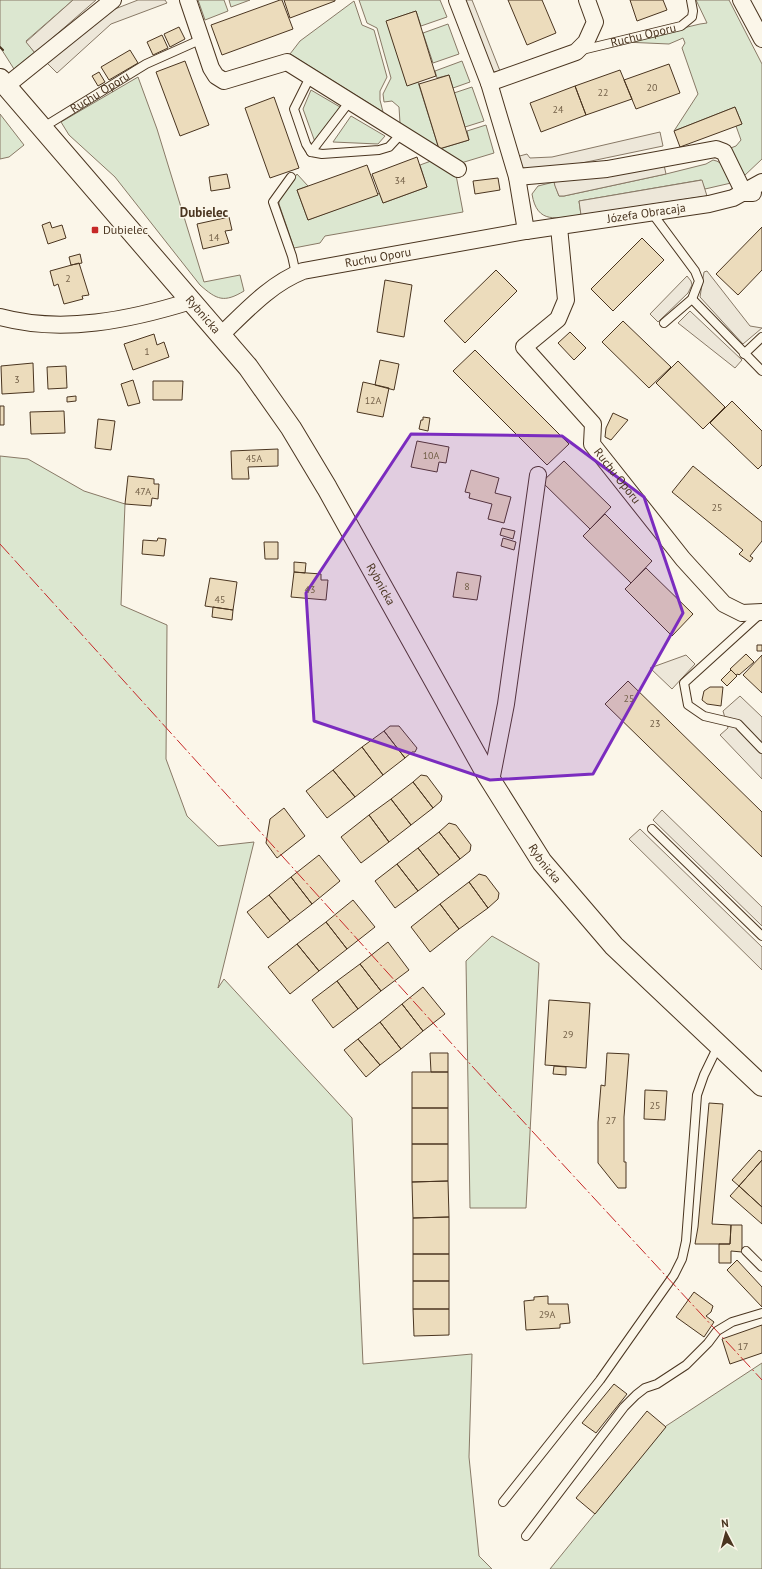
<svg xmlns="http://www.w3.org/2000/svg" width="762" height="1569" font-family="'PT Sans',sans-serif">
<rect width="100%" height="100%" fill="#fbf6e9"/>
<path fill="#dce7d0" stroke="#887966" d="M0,0H73L26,41L35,53L14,69L0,47Z
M198,0H224L228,11L205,20Z
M229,0H250L231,7Z
M359,0H440L447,17L421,26L416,11L387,21L407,85L418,82L439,149L469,140L467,131L486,125L494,153L461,163L400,123L399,107L392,101L384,102L383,94L391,78L377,28L367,23Z
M696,0H729L762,64V159L744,176L728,149L736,146L741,140L736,126L742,124L735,107L674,131L698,94L682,48L685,43L683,38L669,44L624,42L700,24L707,23Z
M354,1L362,25L374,30L387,77L380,91V100L383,112L290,54L300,41Z
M448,24L459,54L433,63L423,33Z
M462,61L470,82L453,88L449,75L437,78L435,71Z
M138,77L157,129L204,282L240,275L244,291C224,303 217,300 200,285L115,177L69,135L61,122Z
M472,87L484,121L465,127L454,93Z
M311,90L340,107L315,142L303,109Z
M0,114L24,145L9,157L0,159Z
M351,116L385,136L378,144L333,142Z
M713,160C725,162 726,173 731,183L705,189L701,180L579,201L581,215C557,218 537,225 532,194L538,186L554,182L559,196H564L666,174L706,164Z
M431,161L456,175L463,212L325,236L320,243L294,248L279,204V201L297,174L308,186L297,190L308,220L380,193L383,203L427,187L420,165Z
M0,456L28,459L84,491L125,504L121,605L167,625L166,759L187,816L218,846L254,842L218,988L224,979L352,1118L363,1364L472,1354L469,1457L479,1556L492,1569H0Z
M492,936L539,963L526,1208H470L466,961Z
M762,1363V1569H550L666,1426Z"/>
<path fill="#ede7d9" stroke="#887966" d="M73,0H96L35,53L26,42Z
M138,0H165L167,3L111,24L57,73L47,63L102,14Z
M461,0H472L500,71L494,72L489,69Z
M660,132L663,146L577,164L534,171L521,167L516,157L527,154L530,158L552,157Z
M664,165L666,174L564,196H559L555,186L554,182Z
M702,180L707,196L581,215L579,201Z
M707,271L750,326L762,328L743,344L700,297L704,272Z
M687,276L691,281L692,285L688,293L658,322L650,314Z
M690,311L742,360L735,368L678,323Z
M686,655L695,664L672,689L650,668Z
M740,696L762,717V779L720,735L728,728L723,711Z
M662,810L762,907V926L653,820Z
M640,829L762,947V970L629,839Z"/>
<path fill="#ecdcbc" stroke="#4a3520" d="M280,0H282L293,29L222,55L211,25Z
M284,0H335V1L290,18Z
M508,0H542L556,33L527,45Z
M630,0H663L667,10L637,21Z
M416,11L436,76L407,86L386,21Z
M179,27L185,39L170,47L164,34Z
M162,35L168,48L153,55L147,42Z
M130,50L138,63L109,80L101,67Z
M185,61L209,125L180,136L156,72Z
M669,64L680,93L636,109L624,80Z
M620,70L632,99L586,115L575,86Z
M99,72L105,82L98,86L92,76Z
M449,75L469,140L439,149L419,84Z
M575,86L586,115L541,132L530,103Z
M274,97L299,168L270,178L245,108Z
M735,107L742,124L680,147L674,131Z
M417,157L427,187L383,203L372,174Z
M367,165L378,195L308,220L297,190Z
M227,174L230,188L211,191L209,177Z
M498,178L500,190L475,194L473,181Z
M229,217L232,230L225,231L229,243L203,249L197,224Z
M50,222L52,228L62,225L66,238L48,244L42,225Z
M762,227V270L738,295L716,274Z
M642,238L664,260L613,311L591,289Z
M80,254L82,263L71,265L69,257Z
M79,263L89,295L82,296L83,299L64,304L58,284L54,286L50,271Z
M496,270L517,291L465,343L444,321Z
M385,280L412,285L404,337L377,332Z
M623,321L671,367L649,388L602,342Z
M570,332L586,348L574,360L558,343Z
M154,334L157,345L164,342L169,357L133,370L124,344Z
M475,350L569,444L547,465L453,371Z
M380,360L399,364L394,390L375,385Z
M678,361L725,407L703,429L656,383Z
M33,363L34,392L2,394L1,366Z
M66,366L67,388L48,389L47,367Z
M133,380L140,403L128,406L121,384Z
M153,381H183L182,400H153Z
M363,382L389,388L383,417L357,412Z
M76,396V401L67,402V397Z
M732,401L762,431V465L758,469L710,423Z
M0,406H4V425H0Z
M64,411L65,433L31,434L30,412Z
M613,413L628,420L611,440L605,437L606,428Z
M423,417L430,418L428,431L419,429L421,420H423Z
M98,419L115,421L111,450L95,448Z
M417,441L449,447L446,463L439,462L437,472L411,467Z
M278,449V466L248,467L249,479H232L231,451Z
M564,461L611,507L590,529L542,482Z
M693,466L762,522V541L750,556L753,558L750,562L739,554L743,550L672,492Z
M471,470L499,478L495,493L511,497L504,523L488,519L492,504L469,498L470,493L465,492Z
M128,476L154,479V484H159L158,499L152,498L151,506L125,504Z
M605,514L652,561L631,583L583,536Z
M502,528L515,531L513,539L500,535Z
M158,538L166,539L164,556L142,554L143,540L157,541Z
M503,538L516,542L514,550L501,546Z
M264,542H278V559H265Z
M294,562L306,563L305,573L294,572Z
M646,568L693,614L672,636L625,589Z
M294,572L321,574V580H328L326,600L291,597Z
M457,572L481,576L477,600L453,597Z
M210,578L237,582L233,610L205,606Z
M213,607L233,610L232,620L212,617Z
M757,645H762V651H757Z
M746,654L754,662L739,675L738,674L736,675L730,669Z
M762,655V693L743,675Z
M731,670L737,676L727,686L721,680Z
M628,681L762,812V857L605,704Z
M710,687H723L721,706L707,704L702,700L704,691Z
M390,726H399L417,748L415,752H412L405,758L384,731Z
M384,731L405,758L383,775L362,747Z
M362,747L383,775L355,797L333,770Z
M333,770L355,797L327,818L306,791Z
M421,775L427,776L442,796L441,801L433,808L413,782Z
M413,782L433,808L411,825L391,799Z
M391,799L411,825L389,842L369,815Z
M284,808L305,836L277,858L266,843L270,819Z
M369,815L389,842L361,863L341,837Z
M449,823L456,825L471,845L470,851L460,859L439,832Z
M439,832L460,859L439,875L418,848Z
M418,848L439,875L418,891L397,864Z
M319,855L340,881L312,904L291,877Z
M397,864L418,891L395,908L375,881Z
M479,874L486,876L499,893L498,899L488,908L469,882Z
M291,877L312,904L290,921L269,895Z
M469,882L488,908L459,929L440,904Z
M269,895L290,921L268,938L247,912Z
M353,900L375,927L347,949L326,922Z
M440,904L459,929L430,952L411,927Z
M326,922L347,949L319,971L297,944Z
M388,942L409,970L381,991L360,964Z
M297,944L319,971L290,994L268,967Z
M360,964L381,991L358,1009L337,981Z
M337,981L358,1009L333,1028L312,1000Z
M423,987L445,1014L423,1031L402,1004Z
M549,1000L590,1003L586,1068L545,1065Z
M402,1004L423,1031L401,1049L380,1022Z
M380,1022L401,1049L380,1065L358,1039Z
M358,1039L380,1065L366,1077L344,1050Z
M430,1053H448V1072H431Z
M607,1053L629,1054L624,1117V1162H626V1188H618L598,1163V1122L601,1085L605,1086Z
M554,1066L566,1067V1075L553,1074Z
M412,1072H448V1108H412Z
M645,1090L667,1091L665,1120L644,1119Z
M709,1103L723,1104L712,1224L731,1225L730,1244H695L698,1227Z
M412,1108H448V1144H412Z
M412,1144H448V1181L412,1182Z
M759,1150L762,1152V1160L739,1186L732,1180Z
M762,1160V1207L739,1186Z
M448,1181L449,1217L413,1218L412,1182Z
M739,1186L762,1207V1224L730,1196Z
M449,1217V1254H413V1218Z
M731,1225H742V1252L731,1251V1263H719V1244H730Z
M413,1254H449V1281H413Z
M737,1260L762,1287V1307L727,1270Z
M413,1281H449V1309H413Z
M694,1292L713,1306L711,1312L706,1316L714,1322L704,1337L676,1317Z
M548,1296V1304H568L570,1323L560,1324V1328L526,1330L524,1301L534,1300V1297Z
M413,1309H449V1335L414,1336Z
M762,1325V1353L730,1364L722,1339Z
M614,1384L627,1394L596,1433L582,1423Z
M647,1411L666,1427L595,1514L576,1498Z"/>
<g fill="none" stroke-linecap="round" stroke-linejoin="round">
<g stroke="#4a3520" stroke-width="10">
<g id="service">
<path id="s1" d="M582,50L681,26L692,17L693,11L691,0"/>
<path d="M311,77L307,83L294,109L306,144L311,152L322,154L379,150L389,147L401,134"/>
<path id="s2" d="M42,128L146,64L202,39"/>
<path d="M311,152L350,101"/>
<path d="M291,177L273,202L292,256L296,274"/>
<path d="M652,213L695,271L699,281L692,299L664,323"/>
<path d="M692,299L762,371"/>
<path d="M744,354L762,337"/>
<path d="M760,614L684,683L688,705L704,716L738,724L762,749"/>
<path d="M652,829L762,936"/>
<path d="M746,1251L762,1267"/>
<path d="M503,1502L600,1380L674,1275L682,1259L686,1241L697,1095L704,1075L718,1046"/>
<path d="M526,1536L624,1407L636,1395L645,1388L657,1384L686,1365L708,1343L717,1331L732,1322L762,1313"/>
</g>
</g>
<g stroke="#4a3520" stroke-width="18">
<g id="minor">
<path d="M188,0L211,68L216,76L224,81L287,62L458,169"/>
<path d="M457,0L489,83L517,177L526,231"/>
<path d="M741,0L762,39"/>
<path d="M489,83L576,52L586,42L595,22L587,0"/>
<path d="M6,86L113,0"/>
<path d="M517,177L607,169L716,149L724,152L744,193H753"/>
<path id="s3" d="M559,227L566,300L558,319L524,347L593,424L592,444L683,559L724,604L742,613L762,612"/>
<path d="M0,317C62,334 130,320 191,301"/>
<path id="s4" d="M221,335C246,311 270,284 303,271L526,231L709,204L733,198L762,182"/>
<path d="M491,781L506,704L538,475"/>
</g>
</g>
<g stroke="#4a3520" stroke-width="22">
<g id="tertiary">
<path id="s5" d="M0,79L248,367L291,428L327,488L486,773L542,862L614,946L762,1086"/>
</g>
</g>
<use href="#service" stroke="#fbf6e9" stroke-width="8"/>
<use href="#minor" stroke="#fbf6e9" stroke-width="16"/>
<use href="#tertiary" stroke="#fbf6e9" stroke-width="20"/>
<path stroke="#4a3520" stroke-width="2" d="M0,47L3,50"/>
<path stroke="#c62828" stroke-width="1" stroke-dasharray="14 3 2 3" stroke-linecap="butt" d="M0,544L472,1066L762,1380"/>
</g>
<path fill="#7b2cbf" fill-opacity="0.2" stroke="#7b2cbf" stroke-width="3" stroke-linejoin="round" d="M411,434L562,436L644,497L683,613L593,774L490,780L314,721L306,593Z"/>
<rect fill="#c62828" stroke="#fbf6e9" stroke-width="1.5" x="91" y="226" width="8" height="8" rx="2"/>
<g text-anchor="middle" stroke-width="3" stroke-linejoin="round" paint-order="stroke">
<g font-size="10" fill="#725f47">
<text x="652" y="91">20</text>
<text x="603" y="96">22</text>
<text x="558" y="113">24</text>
<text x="400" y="184">34</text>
<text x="214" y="241">14</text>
<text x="68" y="282">2</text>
<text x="147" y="355">1</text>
<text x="17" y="383">3</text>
<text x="373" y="404">12A</text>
<text x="431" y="459">10A</text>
<text x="254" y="462">45A</text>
<text x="143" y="495">47A</text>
<text x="717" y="511">25</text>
<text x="467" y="590">8</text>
<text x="310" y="593">43</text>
<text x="220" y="603">45</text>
<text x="629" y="702">25</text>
<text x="655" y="727">23</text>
<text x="568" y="1038">29</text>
<text x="655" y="1109">25</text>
<text x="611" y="1124">27</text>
<text x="547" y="1318">29A</text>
<text x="743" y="1350">17</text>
</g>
<g font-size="12" fill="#4a3520" stroke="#fbf6e9">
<text dy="4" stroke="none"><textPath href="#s1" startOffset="63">Ruchu Oporu</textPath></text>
<text dy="4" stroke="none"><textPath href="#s2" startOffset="68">Ruchu Oporu</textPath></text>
<text dy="4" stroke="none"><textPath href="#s4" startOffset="453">Józefa Obracaja</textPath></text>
<text dy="4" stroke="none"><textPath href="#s4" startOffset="181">Ruchu Oporu</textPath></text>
<text dy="4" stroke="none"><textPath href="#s5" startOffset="311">Rybnicka</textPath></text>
<text dy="4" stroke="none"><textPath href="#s3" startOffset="302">Ruchu Oporu</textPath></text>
<text dy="4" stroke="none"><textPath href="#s5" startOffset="635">Rybnicka</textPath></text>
<text dy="4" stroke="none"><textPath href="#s5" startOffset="959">Rybnicka</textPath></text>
</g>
<g font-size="12" fill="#4a3520" stroke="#fbf6e9" text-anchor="start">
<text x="103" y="234">Dubielec</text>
</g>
<g font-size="13" font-weight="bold" fill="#4a3520" stroke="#fbf6e9">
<text x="204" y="217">Dubielec</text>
</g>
</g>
<g transform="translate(726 1533) rotate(354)" stroke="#fbf6e9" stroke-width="3" paint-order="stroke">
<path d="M0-3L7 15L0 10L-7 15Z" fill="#4a3520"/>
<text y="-6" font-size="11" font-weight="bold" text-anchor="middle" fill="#4a3520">N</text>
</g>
</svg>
